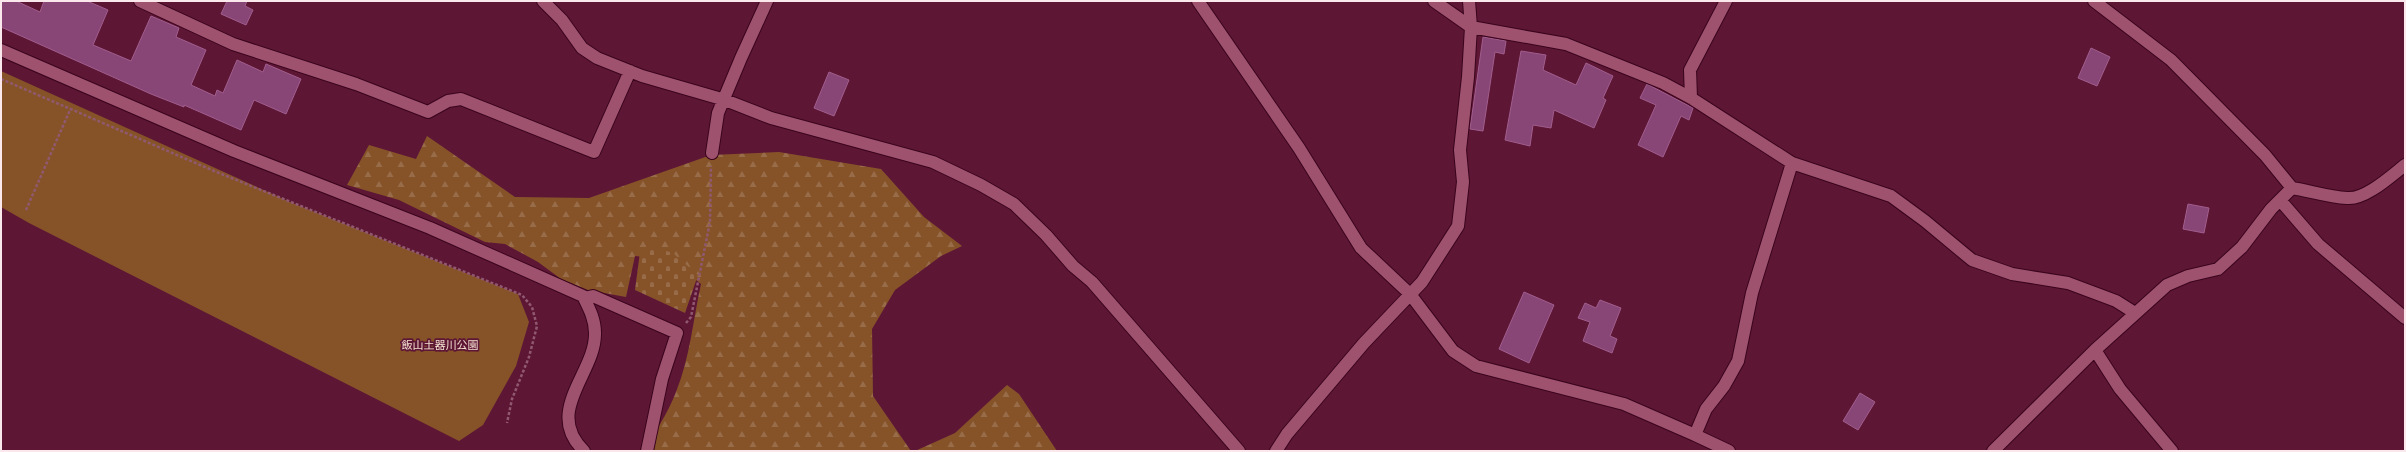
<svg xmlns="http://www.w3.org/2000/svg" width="2406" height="452" font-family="'PT Sans Narrow','Noto Sans JP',sans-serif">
<defs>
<pattern id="forest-firs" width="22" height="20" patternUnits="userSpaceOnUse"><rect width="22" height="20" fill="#865329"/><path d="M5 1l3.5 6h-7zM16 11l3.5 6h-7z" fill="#986c48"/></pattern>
<pattern id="cemetery-stones" width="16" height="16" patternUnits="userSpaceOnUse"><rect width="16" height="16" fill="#865329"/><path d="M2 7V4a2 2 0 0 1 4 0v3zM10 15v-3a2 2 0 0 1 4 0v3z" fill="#986c48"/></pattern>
</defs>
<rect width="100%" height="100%" fill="#5e1635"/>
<path fill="url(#forest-firs)" d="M427,136L515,197L589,198L711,155L779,152L881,169L924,217L962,246L941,256L895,290L872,329L873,396L911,451H644C655,432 668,413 676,392C690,357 693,320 701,284L671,260L635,256L626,297L588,290L561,279L538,262L505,244L485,242L399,200L347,185L369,145L416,159Z
M1007,385L1019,394L1057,451H915L955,433Z"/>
<path fill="url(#cemetery-stones)" d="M646,245L673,253L698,275L685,313L635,290L640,252Z"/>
<path fill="#865329" d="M1,71L290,202L518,294L529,322L516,366L483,425L459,441L29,223L1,207Z"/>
<path fill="#874675" stroke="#a15e8e" d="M1,1H16L40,12L44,1H87L108,10L93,45L131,61L151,16L179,28L176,37L206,50L191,85L215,96L217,90L223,93L237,60L263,72L266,64L301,79L286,114L254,100L241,130L184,105V107L151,94L1,27Z
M227,1H247L245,6L253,10L246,25L221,14Z
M1483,37L1506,41L1504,54L1495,52L1483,131L1470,129Z
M2091,48L2110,57L2097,86L2078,78Z
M1521,51L1546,55L1543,70L1576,85L1586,63L1613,76L1603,98L1606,100L1594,128L1554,110L1551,128L1533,125L1530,146L1505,140Z
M829,72L849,80L834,116L814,108Z
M1647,84L1693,108L1689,120L1681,116L1663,157L1638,145L1656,105L1640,98Z
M2188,204L2209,208L2204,233L2183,229Z
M1524,292L1554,305L1529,363L1499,349Z
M1600,300L1621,308L1610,336L1617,339L1612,353L1583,341L1590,322L1578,318L1585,303L1596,308Z
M1860,393L1875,402L1858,430L1843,421Z"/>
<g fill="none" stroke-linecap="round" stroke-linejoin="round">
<g stroke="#3a041d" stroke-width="14">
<path id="minor" d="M140,1L233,44L356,84L428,112L448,101L461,99L594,152L630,71
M543,1L562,20L582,48L597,58L642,76L725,100L771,118L933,162L981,185L1014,204L1046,235L1073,266L1092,282L1239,451
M1198,1L1299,148L1361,248L1410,294L1453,351L1476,366L1624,404L1695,435
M1434,1L1471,27L1566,44L1663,83L1691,98L1792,163L1891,196L1925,221L1972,260L2012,274L2068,283L2116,301L2135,313
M2094,1L2171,60L2265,155L2292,188C2310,191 2329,197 2347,198C2365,200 2391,176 2405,165
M1,50L234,151L430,228L583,296C589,308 595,319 595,333C596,373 543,411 584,451
M1691,98L1690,70L1726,1
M712,153L718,113L741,58L767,1
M2280,200L2318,244L2405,318
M584,298L593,296L677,333L662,379L647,451
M2095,350L2120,389L2172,451
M1276,451L1287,434L1364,343L1422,282L1458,226L1463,182L1460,150L1468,77L1471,27L1469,1
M1729,451L1695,435L1706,409L1724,386L1738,361L1752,293L1792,163
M1993,451L2095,350L2167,285L2188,276L2218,269L2242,247L2271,209L2292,188"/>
</g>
<path stroke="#905970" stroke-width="2.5" stroke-dasharray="3 2" stroke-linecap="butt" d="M1,79L214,171L522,295L532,307L537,326L529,357L512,399L507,423
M26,210L70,110
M686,323L691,317L710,222L711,166"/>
<use href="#minor" stroke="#9f526e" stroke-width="12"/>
</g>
<g text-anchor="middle" stroke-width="3.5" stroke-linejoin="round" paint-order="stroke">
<g font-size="11" fill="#f3dece" stroke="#5e1635">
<text x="440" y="349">飯山土器川公園</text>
</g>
</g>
<rect width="2406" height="452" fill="none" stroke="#fae8ed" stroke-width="4"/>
</svg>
